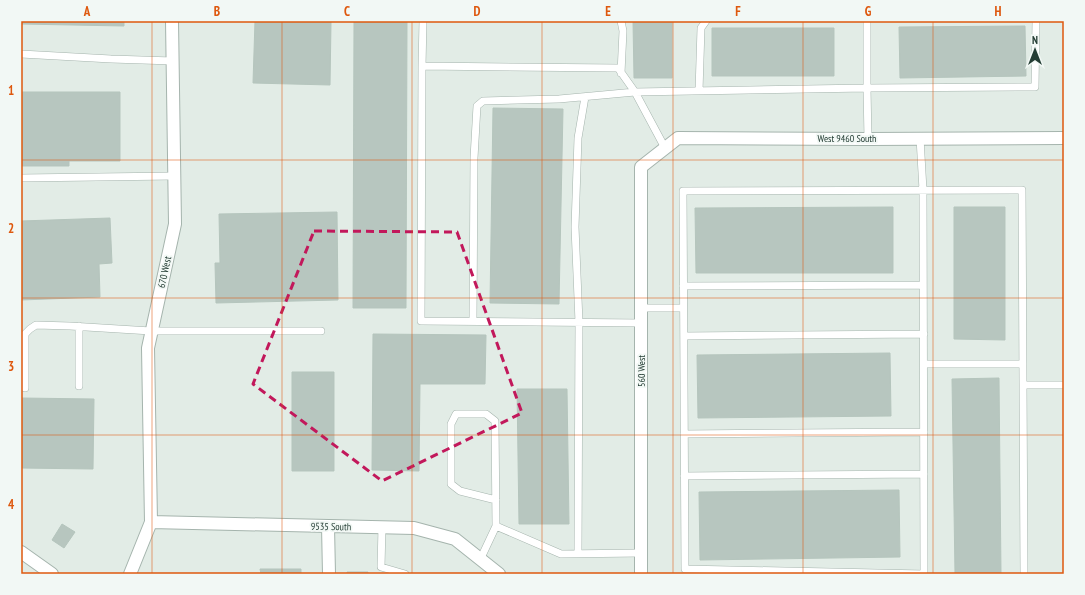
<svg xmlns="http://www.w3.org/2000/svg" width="1085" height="595" font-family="'PT Sans Narrow',sans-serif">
<rect width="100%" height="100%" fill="#e2ece6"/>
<path fill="#b7c6bf" stroke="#b5c5bd" d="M21,21H124V26L21,24Z
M255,21L331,22L330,85L253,83Z
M354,21H407L406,308H353Z
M633,21H672V78H634Z
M1025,26L1026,76L900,78L899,27Z
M712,28H834V76H712Z
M21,92H120V161H69V166H21Z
M493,108L563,109L559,304L490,303Z
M893,207V273H696L695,208Z
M954,207H1005V340L954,339Z
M337,212L338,300L216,303L215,263H220L219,214Z
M110,218L112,263L99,264L100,297L21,300V221Z
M373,334L486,335L485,384H420L419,471L372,470Z
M890,353L891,416L698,418L697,355Z
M292,372H334V471H292Z
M999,378L1001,574H955L952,379Z
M517,389H567L569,524H519Z
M21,398L94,399L93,469L21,468Z
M899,490L900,557L700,560L699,492Z
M62,524L75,532L64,548L52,540Z
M260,569H301V574H261Z
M347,572H368V574H347Z"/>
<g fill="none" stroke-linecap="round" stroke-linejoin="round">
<g stroke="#a5b4ad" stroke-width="8">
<path id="lane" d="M423,21L422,66L618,68L635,92L665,148
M621,21L623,31L621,73
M867,21V88L1035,87L1036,21
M21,54L111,59L173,61
M422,66L421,321L641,323
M699,91L701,28L706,21
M920,138L923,190L924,574
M21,178L174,176
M683,286L923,285
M641,308H683
M473,321L474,158L477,106L483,101L559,99L635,92L867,88L868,139
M684,336L924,334
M924,364H1023
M1023,385H1064
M79,386V326
M25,388V334L30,329L36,325L70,326L151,331H321
M684,434L924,432
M684,476L924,474
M496,526L495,421L486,414H456L451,424V484L460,491L496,500
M382,527L381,567L405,574
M578,553L579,322L575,227L578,138L585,97
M480,560L496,526L561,554L641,553
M924,574L685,569L683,191L1022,190L1024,574"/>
</g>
<g stroke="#a5b4ad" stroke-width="14">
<path id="street" d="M151,522L414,528L455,539L499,574
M328,526L329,574
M21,552L52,574
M130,574L151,522L148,348L175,224L172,21
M641,574V167L678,138L868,139L1064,138"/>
</g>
<use href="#lane" stroke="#fff" stroke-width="7"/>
<use href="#street" stroke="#fff" stroke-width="12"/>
</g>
<path fill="none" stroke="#c2185b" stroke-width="3" stroke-dasharray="8 5" stroke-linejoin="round" d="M314,231L457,232L522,413L382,481L253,384Z"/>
<path fill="none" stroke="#de580e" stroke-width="1" stroke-opacity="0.55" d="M152,21V574M282,21V574M412,21V574M542,21V574M673,21V574M803,21V574M933,21V574M21,160H1064M21,298H1064M21,435H1064"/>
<g text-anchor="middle" stroke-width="3.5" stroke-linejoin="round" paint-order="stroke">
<g font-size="10" fill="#233c33" stroke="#f2f8f5">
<text x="847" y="142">West 9460 South</text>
<text transform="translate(164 272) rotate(-78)" y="4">670 West</text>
<text transform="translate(641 371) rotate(-90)" y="4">560 West</text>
<text transform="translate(331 526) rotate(1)" y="4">9535 South</text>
</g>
</g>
<rect width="1085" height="595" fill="none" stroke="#f2f8f5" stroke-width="44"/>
<g transform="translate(1035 50)" stroke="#f2f8f5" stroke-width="3" paint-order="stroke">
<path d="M0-3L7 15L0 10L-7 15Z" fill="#233c33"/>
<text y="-6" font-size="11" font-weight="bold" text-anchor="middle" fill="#233c33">N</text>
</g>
<rect x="22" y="22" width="1041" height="551" fill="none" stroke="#de580e" stroke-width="1.5"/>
<g font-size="13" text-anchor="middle" font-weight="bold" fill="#de580e">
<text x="87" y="16">A</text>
<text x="217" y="16">B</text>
<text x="347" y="16">C</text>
<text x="477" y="16">D</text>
<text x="608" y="16">E</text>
<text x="738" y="16">F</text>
<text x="868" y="16">G</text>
<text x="998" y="16">H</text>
<text x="11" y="95">1</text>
<text x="11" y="233">2</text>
<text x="11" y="371">3</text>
<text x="11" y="509">4</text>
</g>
</svg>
